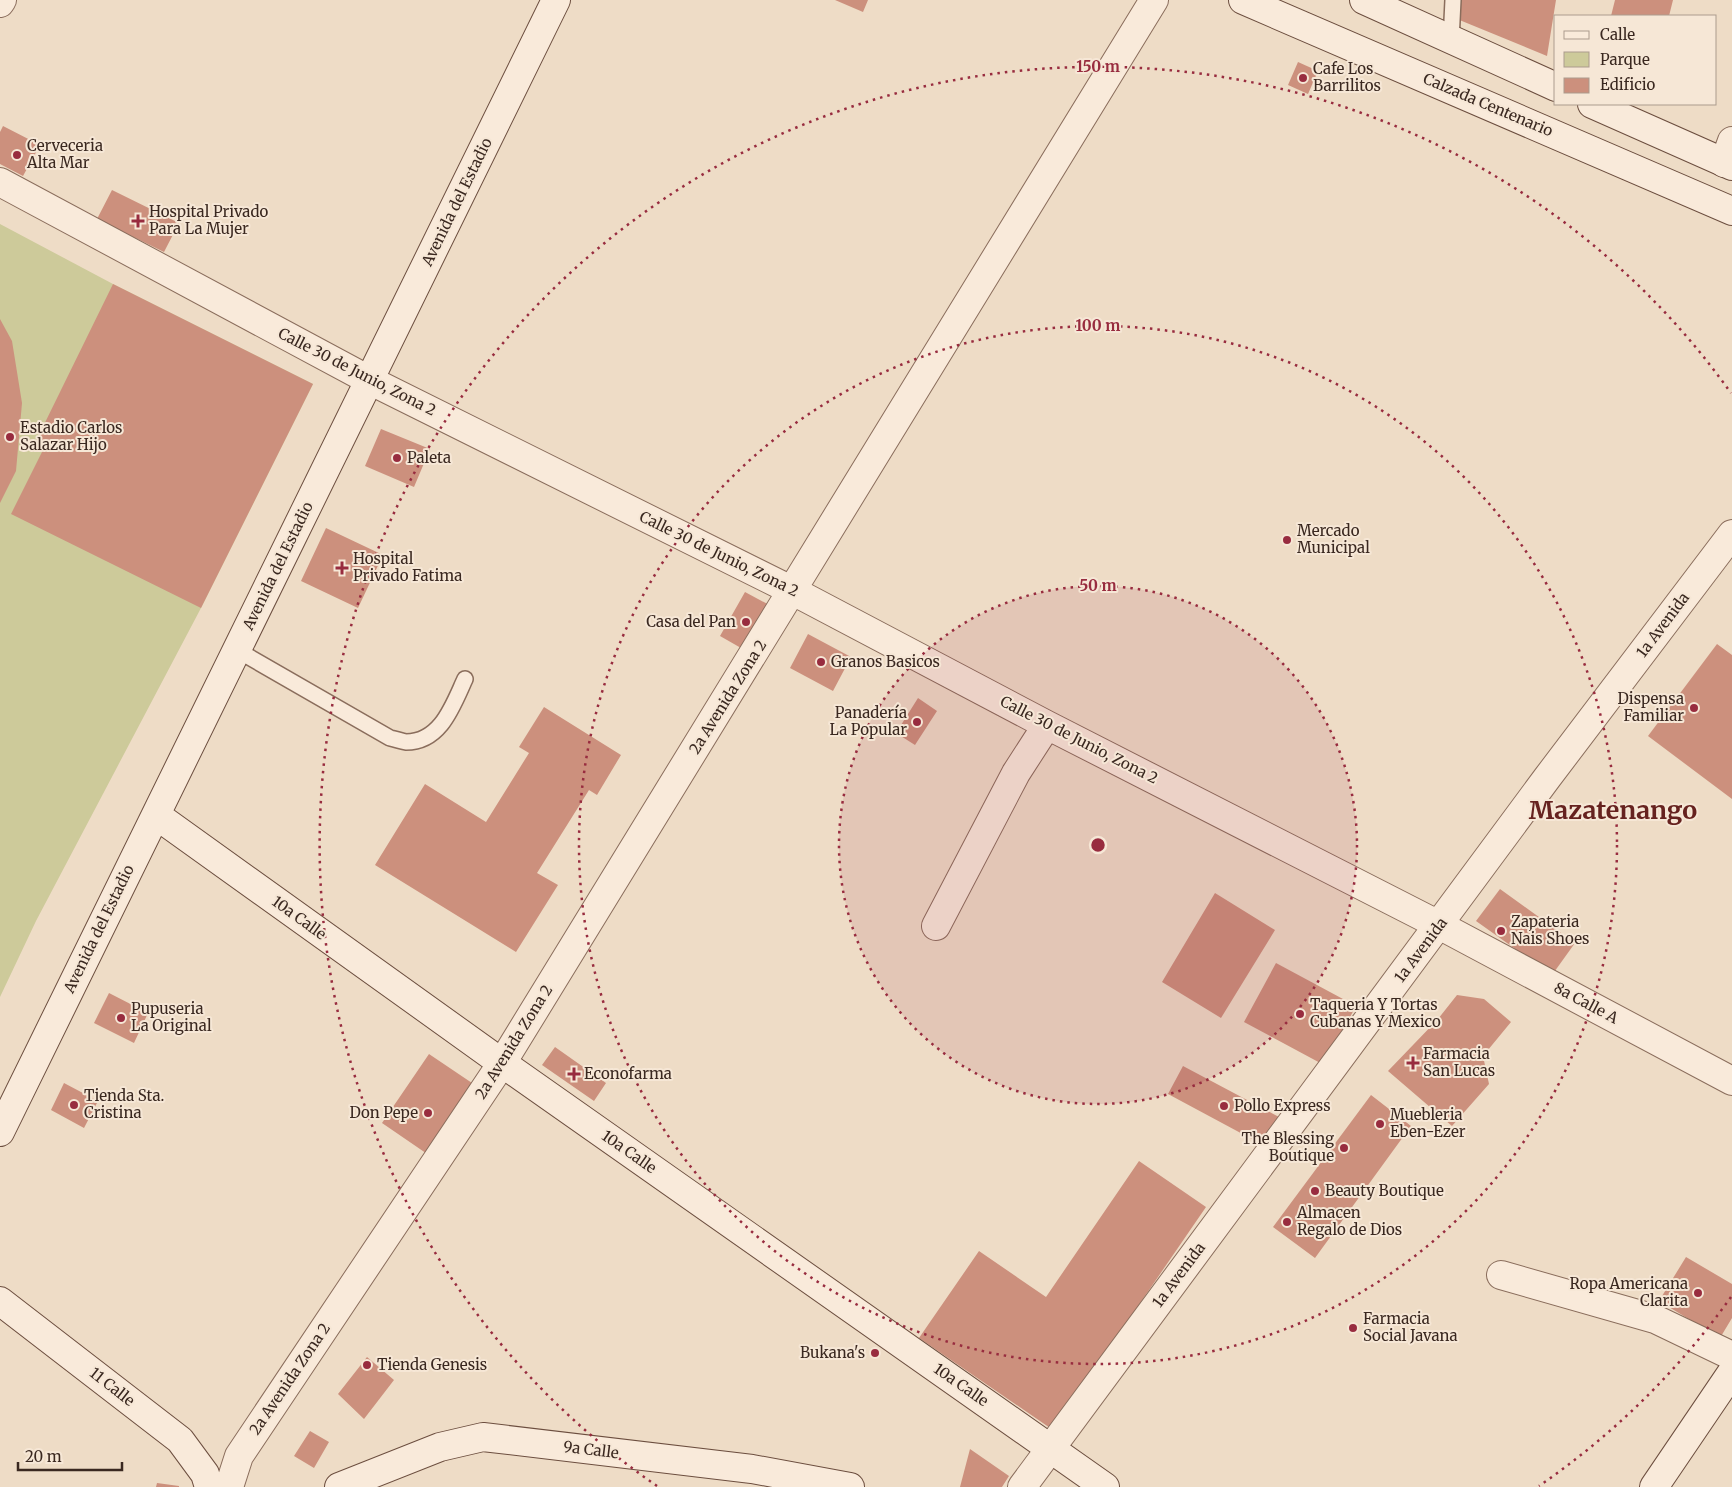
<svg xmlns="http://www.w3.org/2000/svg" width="1732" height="1487" font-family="Merriweather,serif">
<rect width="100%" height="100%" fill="#eedcc6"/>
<path fill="#cdca9a" d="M0,224L113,284L313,384L201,608L36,921L0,997Z"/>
<path fill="#cc907d" d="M835,0H868L863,12Z
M1458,0H1556L1547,56L1457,19Z
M1615,0H1673L1669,16H1611Z
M1298,62L1318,71L1308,94L1288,85Z
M3,126L40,145L23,176L0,164V132Z
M112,190L179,223L164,252L97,219Z
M113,284L313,384L201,608L11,514L43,450L34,445Z
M0,319L12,341L22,403L16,471L0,503Z
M381,429L430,449L414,487L365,466Z
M326,528L383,555L358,608L301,581Z
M745,592L773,607L748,652L720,636Z
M808,634L851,657L833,691L790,668Z
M1717,644L1732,655V799L1648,736Z
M918,698L937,711L915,745L896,733Z
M544,707L621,755L597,795L589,790L537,873L558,885L516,952L375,865L425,784L486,822L529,753L519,747Z
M1500,889L1575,943L1552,975L1476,921Z
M1215,893L1275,930L1221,1018L1162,982Z
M1276,963L1356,1006L1324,1065L1244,1022Z
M109,993L148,1013L134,1043L94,1023Z
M1457,995L1484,999L1511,1022L1483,1056L1489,1084L1452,1126L1388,1071L1438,1019Z
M555,1047L606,1083L594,1101L542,1065Z
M429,1054L472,1083L436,1160L382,1123Z
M1183,1066L1279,1117L1263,1145L1168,1094Z
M64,1083L98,1101L84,1128L51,1110Z
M1371,1095L1411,1126L1315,1258L1273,1227Z
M1139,1161L1206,1207L1053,1430L919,1338L979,1251L1046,1297Z
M1686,1257L1732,1284V1318L1720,1338L1659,1301Z
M367,1357L394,1380L364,1419L338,1394Z
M310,1431L329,1442L314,1468L294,1456Z
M970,1449L1009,1476L1002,1487H960Z
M157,1483L179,1486V1487H156Z"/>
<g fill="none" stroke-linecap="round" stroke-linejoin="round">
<g stroke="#8a6d5c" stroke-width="18">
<path id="lane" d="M1451,41L1453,0
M237,650L390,738C395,739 401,741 406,742C441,742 453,705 465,679"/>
</g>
<g stroke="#8a6d5c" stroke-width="30">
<path id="street" d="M0,3L2,0
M1724,163L1732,141
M0,182L369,380L793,591L1047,725L1439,925L1732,1081
M936,926L1016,773L1047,725
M1501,1275L1655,1319L1732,1356
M229,1487L239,1456L502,1063L1154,0
M1022,1487L1547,778L1732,534"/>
</g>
<g stroke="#6c4e3f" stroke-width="30">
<path id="secondary" d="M1243,0L1732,211
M1364,0L1556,87
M1592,104L1732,166
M156,815L502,1063L1105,1487
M0,1132L556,0
M0,1301L180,1440L205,1474L209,1487
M339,1487L440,1447L483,1437L752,1469L850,1487
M1654,1487L1732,1372"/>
</g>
<use href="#lane" stroke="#f9eada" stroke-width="15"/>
<use href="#street" stroke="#f9eada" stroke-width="28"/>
<use href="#secondary" stroke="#f9eada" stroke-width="28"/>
</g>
<circle cx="1098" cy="845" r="259" fill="#982c3f" fill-opacity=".12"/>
<g fill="none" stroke="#982c3f" stroke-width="2.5" stroke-dasharray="2.5 5">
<circle cx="1098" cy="845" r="259"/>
<circle cx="1098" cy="845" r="519"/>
<path d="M1731 1297A778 778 0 0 1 1539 1486M657 1486A778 778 0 1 1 1731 393"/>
</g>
<g fill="#982c3f" stroke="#f6e7d6" stroke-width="2">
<circle cx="1303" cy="78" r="5"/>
<circle cx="17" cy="155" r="5"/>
<path d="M135.5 213.5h5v5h5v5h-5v5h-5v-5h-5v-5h5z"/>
<circle cx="10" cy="437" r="5"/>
<circle cx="397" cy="458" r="5"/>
<circle cx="1287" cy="540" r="5"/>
<path d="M339.5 560.5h5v5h5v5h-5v5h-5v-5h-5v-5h5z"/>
<circle cx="746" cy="622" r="5"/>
<circle cx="821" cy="662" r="5"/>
<circle cx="1694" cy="708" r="5"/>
<circle cx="917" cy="722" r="5"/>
<circle cx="1501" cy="931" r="5"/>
<circle cx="1300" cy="1014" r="5"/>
<circle cx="121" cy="1018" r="5"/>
<path d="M1410.5 1055.5h5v5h5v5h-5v5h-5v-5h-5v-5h5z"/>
<path d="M571.5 1066.5h5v5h5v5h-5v5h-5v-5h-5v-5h5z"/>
<circle cx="74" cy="1105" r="5"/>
<circle cx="1224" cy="1106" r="5"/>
<circle cx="428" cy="1113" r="5"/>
<circle cx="1380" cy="1124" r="5"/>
<circle cx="1344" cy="1148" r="5"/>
<circle cx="1315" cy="1191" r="5"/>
<circle cx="1287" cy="1222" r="5"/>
<circle cx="1698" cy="1293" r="5"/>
<circle cx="1353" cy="1328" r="5"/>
<circle cx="875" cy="1353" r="5"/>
<circle cx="367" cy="1365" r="5"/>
</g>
<g text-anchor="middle" stroke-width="4" stroke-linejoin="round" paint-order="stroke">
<g font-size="15" fill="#3a2820" stroke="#f6e7d6" text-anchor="start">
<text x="1313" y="74">Cafe Los<tspan x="1313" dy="17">Barrilitos</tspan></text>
<text x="27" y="151">Cerveceria<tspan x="27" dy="17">Alta Mar</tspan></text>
<text x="149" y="217">Hospital Privado<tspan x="149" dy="17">Para La Mujer</tspan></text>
<text x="20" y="433">Estadio Carlos<tspan x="20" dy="17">Salazar Hijo</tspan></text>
<text x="407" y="463">Paleta</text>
<text x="1297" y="536">Mercado<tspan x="1297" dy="17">Municipal</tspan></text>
<text x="353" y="564">Hospital<tspan x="353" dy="17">Privado Fatima</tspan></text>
<text x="736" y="627" text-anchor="end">Casa del Pan</text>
<text x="831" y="667">Granos Basicos</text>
<text x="1684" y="704" text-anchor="end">Dispensa<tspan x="1684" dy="17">Familiar</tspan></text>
<text x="907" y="718" text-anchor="end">Panadería<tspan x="907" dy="17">La Popular</tspan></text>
<text x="1511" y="927">Zapateria<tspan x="1511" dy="17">Nais Shoes</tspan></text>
<text x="1310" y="1010">Taqueria Y Tortas<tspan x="1310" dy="17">Cubanas Y Mexico</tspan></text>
<text x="131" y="1014">Pupuseria<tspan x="131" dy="17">La Original</tspan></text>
<text x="1423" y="1059">Farmacia<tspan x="1423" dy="17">San Lucas</tspan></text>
<text x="584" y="1079">Econofarma</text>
<text x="84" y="1101">Tienda Sta.<tspan x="84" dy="17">Cristina</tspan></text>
<text x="1234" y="1111">Pollo Express</text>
<text x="418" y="1118" text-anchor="end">Don Pepe</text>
<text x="1390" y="1120">Muebleria<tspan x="1390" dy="17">Eben-Ezer</tspan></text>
<text x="1334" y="1144" text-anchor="end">The Blessing<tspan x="1334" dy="17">Boutique</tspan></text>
<text x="1325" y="1196">Beauty Boutique</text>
<text x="1297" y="1218">Almacen<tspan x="1297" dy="17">Regalo de Dios</tspan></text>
<text x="1688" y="1289" text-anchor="end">Ropa Americana<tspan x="1688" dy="17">Clarita</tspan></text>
<text x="1363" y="1324">Farmacia<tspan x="1363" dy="17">Social Javana</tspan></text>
<text x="865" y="1358" text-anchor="end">Bukana's</text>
<text x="377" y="1370">Tienda Genesis</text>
</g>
<g font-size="15" fill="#3a2820" stroke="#f6e7d6">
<text transform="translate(1488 105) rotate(23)" y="5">Calzada Centenario</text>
<text transform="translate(457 202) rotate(-64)" y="5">Avenida del Estadio</text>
<text transform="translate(357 372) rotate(27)" y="5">Calle 30 de Junio, Zona 2</text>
<text transform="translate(719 554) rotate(26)" y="5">Calle 30 de Junio, Zona 2</text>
<text transform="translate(278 566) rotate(-64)" y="5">Avenida del Estadio</text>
<text transform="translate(1663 625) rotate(-53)" y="5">1a Avenida</text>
<text transform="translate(728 697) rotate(-58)" y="5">2a Avenida Zona 2</text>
<text transform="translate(1079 740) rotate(27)" y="5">Calle 30 de Junio, Zona 2</text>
<text transform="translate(299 918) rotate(36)" y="5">10a Calle</text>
<text transform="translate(99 929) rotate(-64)" y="5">Avenida del Estadio</text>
<text transform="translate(1421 950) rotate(-53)" y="5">1a Avenida</text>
<text transform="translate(1586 1003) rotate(28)" y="5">8a Calle A</text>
<text transform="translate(514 1042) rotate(-58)" y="5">2a Avenida Zona 2</text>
<text transform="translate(629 1152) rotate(35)" y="5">10a Calle</text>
<text transform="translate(1179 1275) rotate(-53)" y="5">1a Avenida</text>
<text transform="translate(290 1379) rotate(-56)" y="5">2a Avenida Zona 2</text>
<text transform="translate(961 1385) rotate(35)" y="5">10a Calle</text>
<text transform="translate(112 1387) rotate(38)" y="5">11 Calle</text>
<text transform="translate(591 1450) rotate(7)" y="5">9a Calle</text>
</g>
<g font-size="25" font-weight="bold" fill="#66221f" stroke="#f6e7d6">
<text x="1613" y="819">Mazatenango</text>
</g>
</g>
<circle cx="1098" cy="845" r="8" fill="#982c3f" stroke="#f6e7d6" stroke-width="2.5"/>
<g font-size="15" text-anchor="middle" font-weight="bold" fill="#982c3f" stroke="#f6e7d6" stroke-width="4" stroke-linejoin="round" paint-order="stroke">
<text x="1098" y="72">150 m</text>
<text x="1098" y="331">100 m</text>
<text x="1098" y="591">50 m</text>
</g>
<rect x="1554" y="15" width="162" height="90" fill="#f6e7d6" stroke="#ab9b8d"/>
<rect x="1564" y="31" width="25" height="8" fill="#f9eada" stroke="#ab9b8d"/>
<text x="1600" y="40" font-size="15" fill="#3a2820">Calle</text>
<rect x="1564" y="52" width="25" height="15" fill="#cdca9a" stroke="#ab9b8d"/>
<text x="1600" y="65" font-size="15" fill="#3a2820">Parque</text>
<rect x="1564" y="78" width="25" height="15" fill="#cc907d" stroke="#ab9b8d"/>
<text x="1600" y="90" font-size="15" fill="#3a2820">Edificio</text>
<path d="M18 1462v8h104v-8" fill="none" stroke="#3a2820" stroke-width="2.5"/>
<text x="25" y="1462" font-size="15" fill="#3a2820" stroke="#f6e7d6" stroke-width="4" paint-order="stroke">20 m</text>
</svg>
